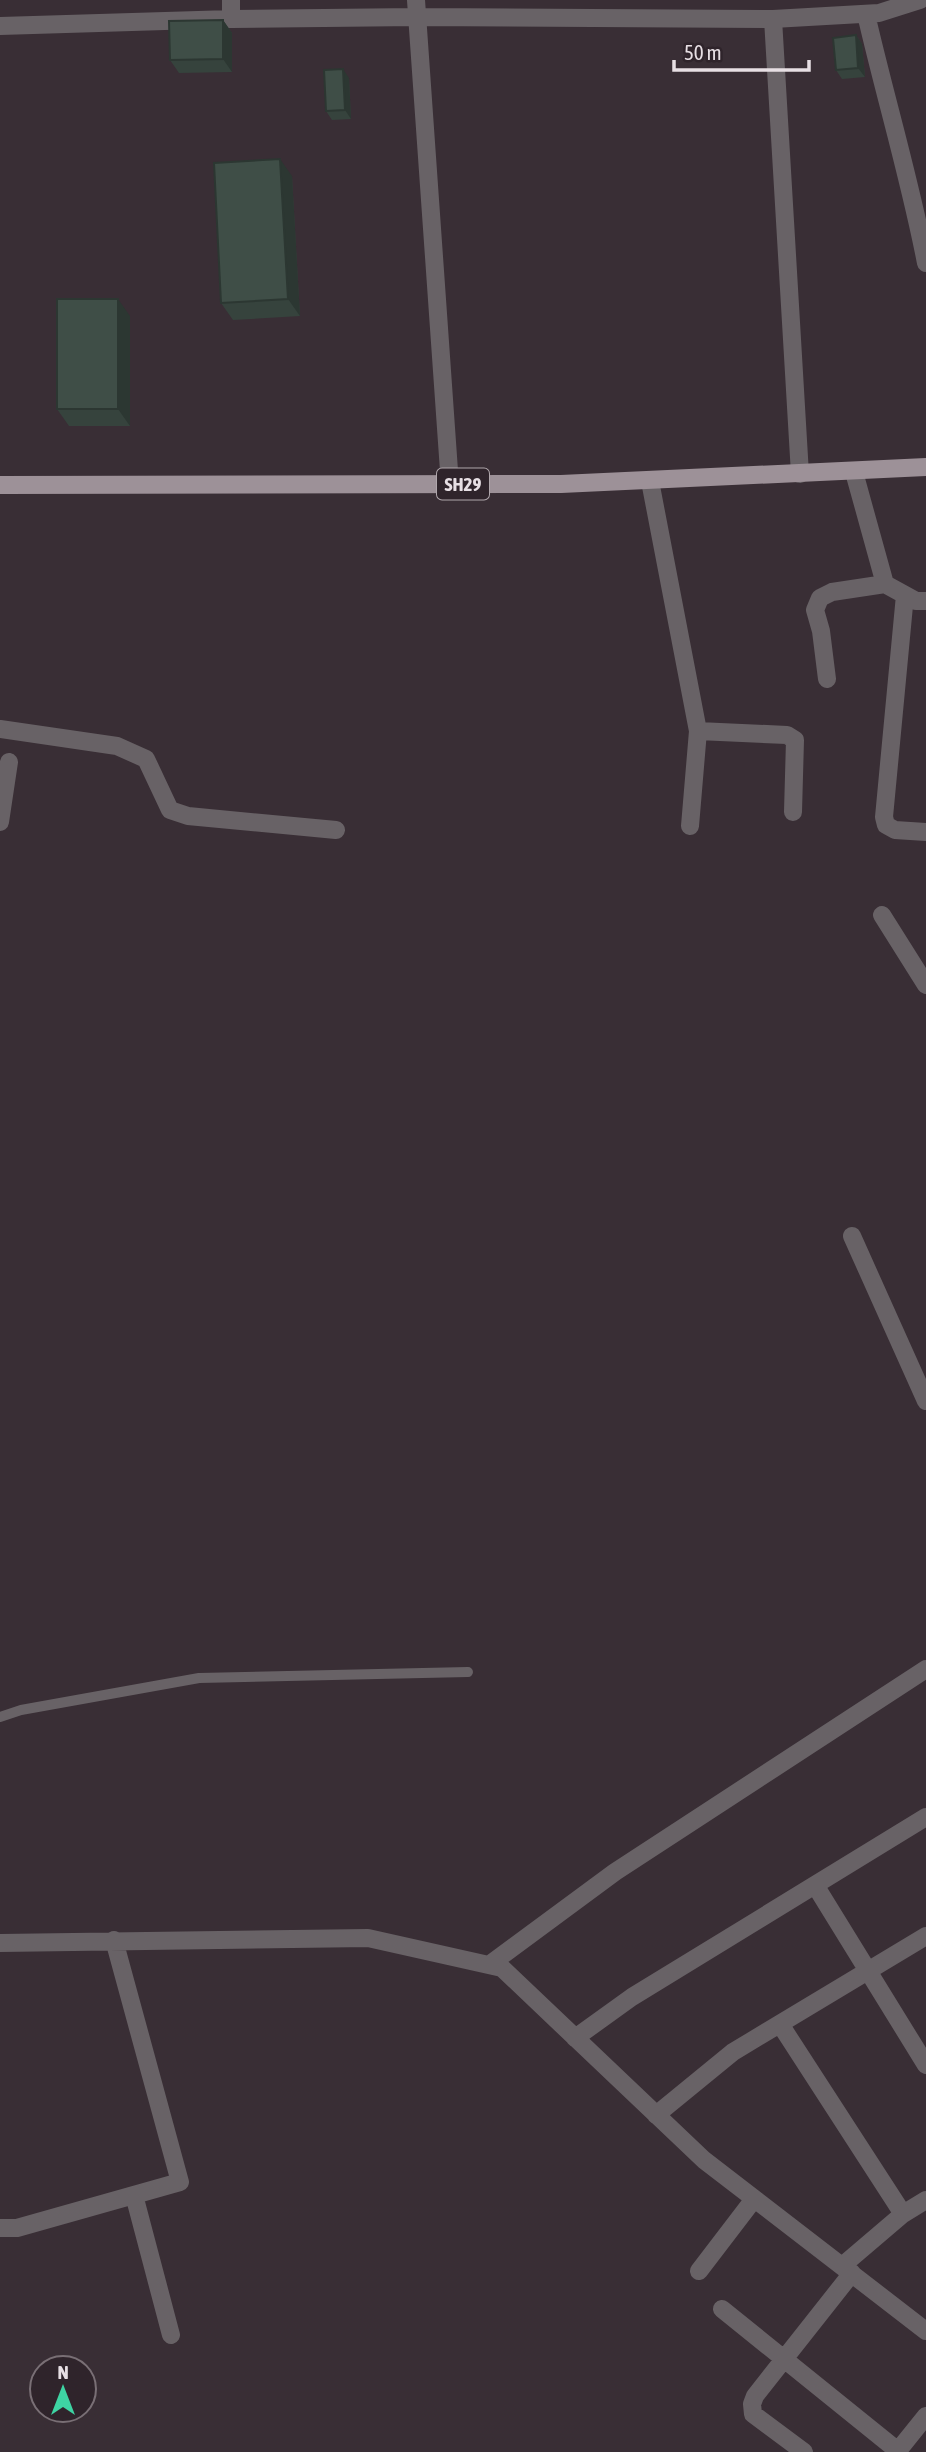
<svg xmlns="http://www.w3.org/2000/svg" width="926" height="2452" font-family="'Asap Condensed',sans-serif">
<rect width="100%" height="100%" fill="#392e35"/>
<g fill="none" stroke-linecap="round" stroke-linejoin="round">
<path stroke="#686266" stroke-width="10" d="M0,1717L21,1710L199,1678L468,1672"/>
<path stroke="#686266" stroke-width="18" d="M416,0L450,485
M866,14C885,97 910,179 926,263
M231,19V0
M773,19L800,474
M0,26L231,19L417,17L773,19L879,13L920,0
M854,472L885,584L916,601H926
M650,481L698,731L690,826
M905,595L884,817L886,825L895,830L926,832
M827,679L821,631L815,610L820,598L832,592L885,584
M0,729L117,746L146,759L170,810L188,816L336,830
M698,731L787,735L795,740L793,812
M0,822L9,762
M882,915L926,985
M852,1236L926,1401
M815,1885L926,2065
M0,1943L368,1938L502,1968L704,2160L926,2331
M489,1965L615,1872L926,1669
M780,2024L903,2214
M575,2038L632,1997L926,1817
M656,2115L733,2052L926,1936
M134,2195L171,2335
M0,2228H17L180,2182L114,1940
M842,2266L903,2214L926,2200
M699,2271L754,2199
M722,2309L898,2451
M804,2452L753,2414L752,2404L755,2396L852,2273
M897,2452L926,2416"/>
<path stroke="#9d9198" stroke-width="18" d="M0,485L561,484L926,467"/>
</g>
<path fill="#36433d" d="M223,20L232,33V72L179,73L170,60Z
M856,35L862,44L865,77L842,79L836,70Z
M349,78L351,119L332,120L326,111Z
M292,176L300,316L233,320L221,303Z
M130,316V426H69L57,409Z"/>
<path fill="#2c3732" d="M223,20L232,33V72L223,59Z
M856,35L862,44L865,77L858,68Z
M343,69L349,78L351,119L345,110Z
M280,159L292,176L300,316L288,299Z
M118,299L130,316V426L118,409Z"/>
<path fill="#3f4e47" stroke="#2c3732" stroke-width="2" d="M223,20V59L170,60L169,21Z
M856,35L858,68L836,70L833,38Z
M343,69L345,110L326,111L324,70Z
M280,159L288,299L221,303L214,163Z
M57,299H118V409H57Z"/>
<g text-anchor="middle" stroke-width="5" stroke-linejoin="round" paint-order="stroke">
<rect fill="#2f242b" stroke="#b0a7ac" stroke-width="2" x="437" y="468.5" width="52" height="31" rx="5"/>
<g font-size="19" font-weight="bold" fill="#e7dfe4">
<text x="463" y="491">SH29</text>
</g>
</g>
<g transform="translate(63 2389)"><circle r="33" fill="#2f242b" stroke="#796f75" stroke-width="2"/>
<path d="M0-5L12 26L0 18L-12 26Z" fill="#3ed4a3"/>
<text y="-10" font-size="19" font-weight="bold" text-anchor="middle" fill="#e7dfe4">N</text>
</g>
<path d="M674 60v10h135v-10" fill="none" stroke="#e7dfe4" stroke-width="3.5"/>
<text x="684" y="60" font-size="21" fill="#e7dfe4" stroke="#2f242b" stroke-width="5" paint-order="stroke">50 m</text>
</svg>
